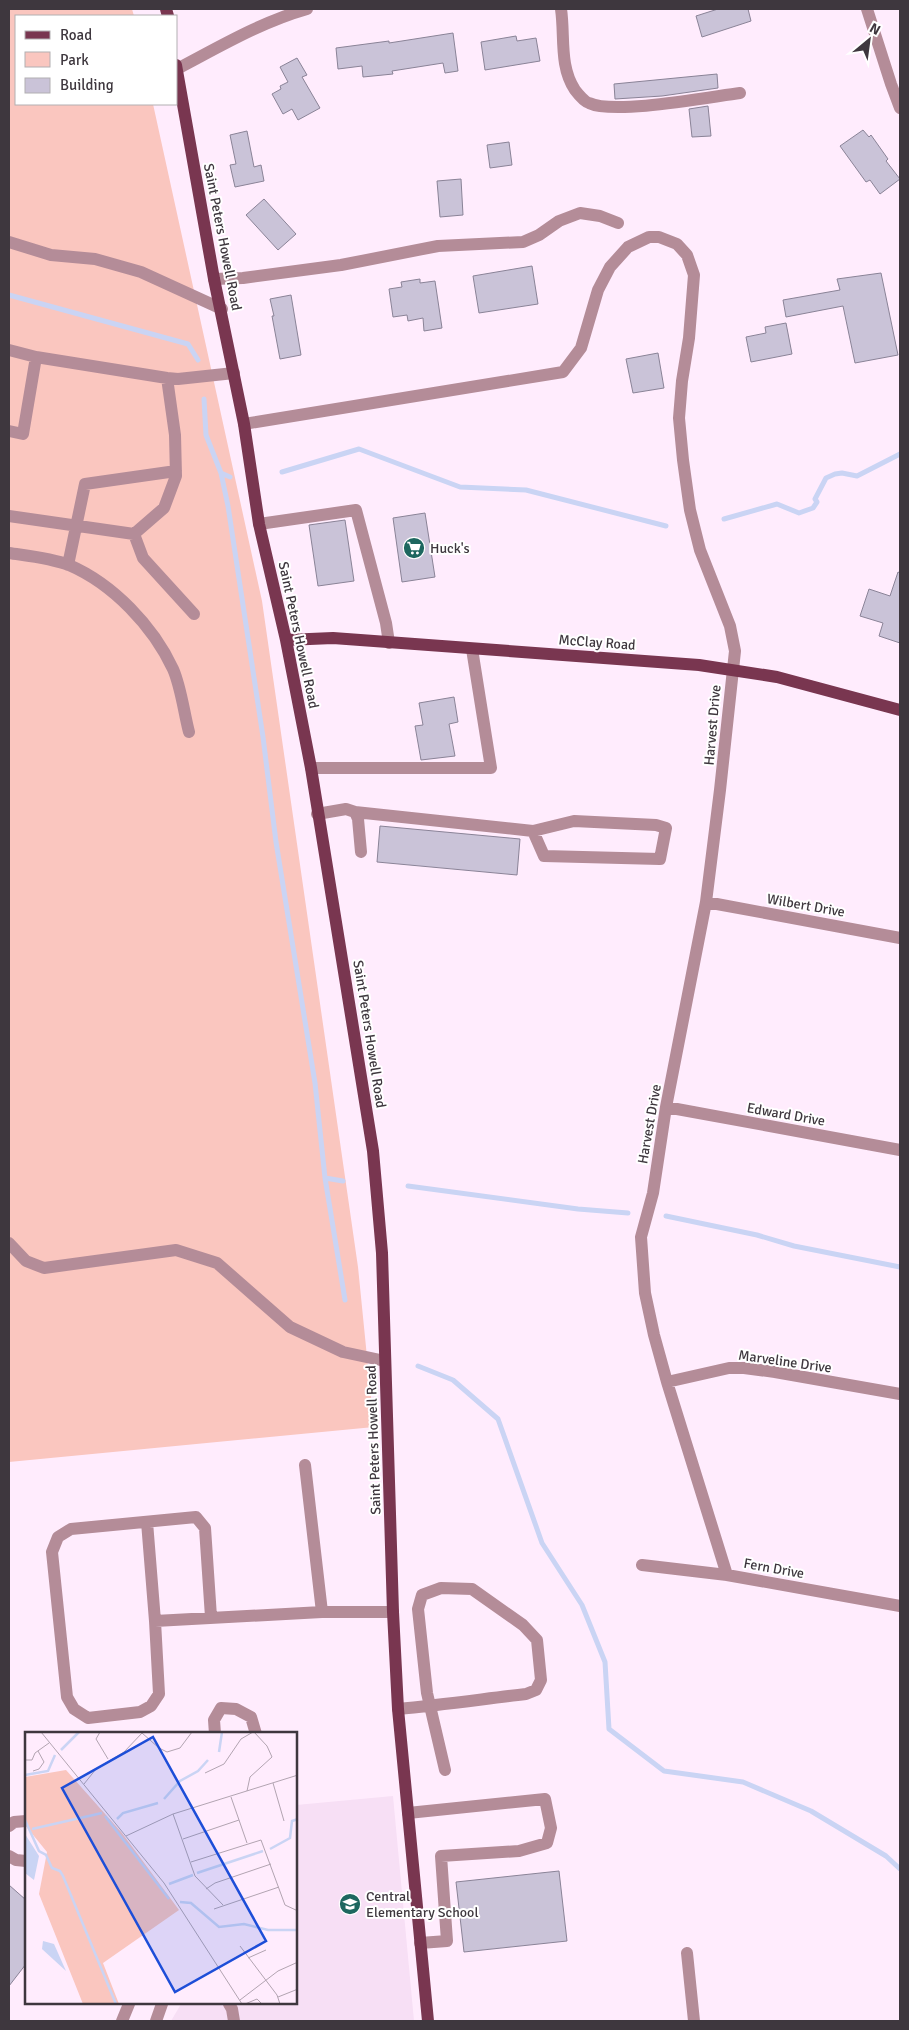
<svg xmlns="http://www.w3.org/2000/svg" width="909" height="2030" font-family="Signika,sans-serif">
<rect width="100%" height="100%" fill="#ffecfd"/>
<path fill="#f7dff5" d="M393,1796L414,2021H171L181,2004H296V1805Z"/>
<path fill="#fac6bf" d="M9,9H132L134,16H16V104H153L262,601L358,1267L374,1427L9,1462Z"/>
<g fill="none" stroke-linecap="round" stroke-linejoin="round">
<path stroke="#cad4f4" stroke-width="5" d="M9,295L188,344L198,360
M204,399L206,435L221,473L228,506L263,737L276,842L315,1083L325,1178L345,1300
M282,472L359,449L460,487L526,490L666,526
M221,473L230,477
M724,519L777,504L799,513L813,508L817,502L815,499L826,478L835,474L842,473L857,476L900,454
M325,1178L343,1181
M408,1186L578,1209L628,1213
M666,1216L757,1235L794,1246L900,1267
M418,1366L453,1380L498,1419L542,1543L582,1605L605,1662L609,1729L664,1771L743,1782L811,1811L886,1856L900,1869"/>
</g>
<path fill="#cac3d8" stroke="#8a8397" d="M718,9H748L751,21L702,37L696,16Z
M453,33L458,71L445,73L443,63L392,71L393,74L363,77L362,66L338,69L336,48L389,41V43Z
M516,36L517,41L536,38L540,61L485,70L481,42Z
M297,58L307,75L302,77L320,108L298,120L292,109L283,114L272,94L281,89L280,86L288,82L280,67Z
M717,74L718,88L662,96L615,99L614,84Z
M708,106L711,136L692,137L689,109Z
M863,130L869,137L871,135L888,159L886,161L900,179L880,194L870,180L866,182L840,146Z
M247,131L254,167L261,165L264,181L235,187L230,165L236,164L230,135Z
M509,142L512,165L490,168L487,145Z
M461,179L463,215L440,217L437,181Z
M264,199L296,234L278,250L246,215Z
M532,266L538,304L479,313L473,276Z
M881,273L898,355L855,363L843,306L786,317L783,300L840,290L837,279Z
M420,279V283L435,281L442,328L424,331L423,318L408,321L407,315L393,317L389,289L402,287L401,282Z
M291,295L301,355L280,359L272,316H274L270,299Z
M786,323L792,354L751,362L746,337L766,333L765,327Z
M658,353L664,388L633,393L626,359Z
M425,513L435,577L402,582L393,518Z
M345,520L354,581L318,586L309,525Z
M898,572L900,573V643L879,636L883,623L860,616L869,589L890,596Z
M454,697L458,722L449,724L455,756L421,760L415,726L423,725L419,703Z
M380,826L520,839L517,875L377,862Z
M559,1871L567,1941L464,1952L456,1882Z
M9,1885L26,1900V1964L9,1986Z"/>
<g fill="none" stroke-linecap="round" stroke-linejoin="round">
<path stroke="#b48c98" stroke-width="12" d="M561,9C565,36 559,66 575,90C578,94 585,102 589,103C614,115 709,97 740,93
M867,9L891,84L900,108
M177,69C219,47 261,22 307,9
M9,242L51,255L95,259L141,272L222,309
M214,279L243,278L341,265L438,246L523,242L539,235L559,221L580,213L600,216L618,223
M9,350L36,357L167,378L178,379L234,373
M244,424L563,372L581,348L598,290L610,267L628,247L649,237H659L677,244L687,255L694,275L689,338L682,381L679,418L683,460L690,510L700,550L730,626L735,651L720,790L706,902L666,1107L653,1193L641,1237L645,1293L654,1335L667,1382L727,1575
M9,431L23,434L36,357
M9,516L134,534L164,508L176,476L175,435L167,378
M259,524L356,510L386,623L389,643
M134,534L143,558L194,614
M9,553C29,556 50,558 69,565C113,584 153,626 173,669C181,687 184,713 189,732
M68,565L85,484L176,471
M311,768H491L472,649
M355,812L533,831L574,821L656,825L666,828L660,859L544,856L533,831
M317,814L346,809L355,812L358,819L361,852
M706,902L900,938
M666,1107L900,1150
M9,1243L26,1261L44,1268L176,1250L217,1263L290,1327L343,1352L385,1361
M667,1382L729,1368H744L775,1372L900,1394
M305,1465L322,1612H393
M147,1522L155,1621
M642,1565L727,1575L900,1606
M211,1617L205,1528L196,1517L71,1529L58,1537L52,1552L67,1697L74,1709L88,1718L140,1712L151,1706L159,1694L155,1621L322,1612
M398,1709C441,1705 483,1699 526,1694L536,1690L541,1680L537,1640L523,1625L472,1589L441,1588L422,1595L418,1609L427,1693L445,1770
M215,1734L214,1720L221,1708L236,1709L251,1717L256,1734
M408,1813L545,1799L551,1828L547,1843L519,1851L441,1856L447,1941L420,1943
M9,1826L14,1822L26,1821
M9,1856L16,1860L26,1861
M687,1953L694,2021
M229,2004L232,2009L234,2021
M122,2021L129,2004
M156,2021L162,2004"/>
<path stroke="#793650" stroke-width="12" d="M166,9L168,16
M176,65L214,279L244,424L259,524L286,640L311,768L373,1151L382,1253L393,1612L398,1709L428,2021
M286,640L333,638L699,665L777,677L900,710"/>
</g>
<defs>
<g id="supermarket-disc" transform="scale(1.125)"><circle r="9.5" fill="#1d675f" stroke="#fff"/><path d="M-6-5.5h2.5l.6 2H6L4.5 2H-2.5L-4.4-4H-6ZM-1.5 3.2a1.3 1.3 0 1 0 .1 0ZM3 3.2a1.3 1.3 0 1 0 .1 0Z" fill="#fff"/></g>
<g id="school-disc" transform="scale(1.125)"><circle r="9.5" fill="#1d675f" stroke="#fff"/><path d="M0-5L7-2L0 1L-7-2ZM-4 1L0 2.5L4 1V4Q0 6-4 4Z" fill="#fff"/></g>
</defs>
<g fill-rule="evenodd">
<use href="#supermarket-disc" x="414" y="548"/>
<use href="#school-disc" x="350" y="1904"/>
</g>
<g text-anchor="middle" stroke-width="4" stroke-linejoin="round" paint-order="stroke">
<g font-size="14" fill="#3e373e" stroke="#fff">
<text transform="translate(223 237) rotate(79)" y="5">Saint Peters Howell Road</text>
<text transform="translate(299 635) rotate(78)" y="5">Saint Peters Howell Road</text>
<text transform="translate(597 642) rotate(4)" y="5">McClay Road</text>
<text transform="translate(712 725) rotate(-85)" y="5">Harvest Drive</text>
<text transform="translate(806 905) rotate(10)" y="5">Wilbert Drive</text>
<text transform="translate(370 1034) rotate(81)" y="5">Saint Peters Howell Road</text>
<text transform="translate(786 1114) rotate(10)" y="5">Edward Drive</text>
<text transform="translate(649 1124) rotate(-80)" y="5">Harvest Drive</text>
<text transform="translate(785 1361) rotate(8)" y="5">Marveline Drive</text>
<text transform="translate(373 1440) rotate(-92)" y="5">Saint Peters Howell Road</text>
<text transform="translate(774 1568) rotate(10)" y="5">Fern Drive</text>
</g>
<g font-size="14" fill="#3e373e" stroke="#fff" text-anchor="start">
<text x="430" y="553">Huck's</text>
<text x="366" y="1901">Central<tspan x="366" dy="16">Elementary School</tspan></text>
</g>
</g>
<g transform="translate(25 1732)">
<rect width="272" height="272" fill="#ffecfd"/>
<path d="M41,38L97,101L154,178L78,231L94,272H58L14,162L22,120L0,93V45Z" fill="#fac6bf"/>
<path d="M0,102L14,124L9,148L0,141ZM18,209L29,212L41,239L17,217Z" fill="#cad4f4"/>
<path fill="none" stroke="#cad4f4" stroke-width="2.5" d="M36,18L54,0M194,20L197,0M0,43L23,39L30,23M139,67L155,49L173,39L183,28M80,84L144,167M92,87L98,81L133,71M0,88L14,119L21,123L27,136L35,139L38,144L91,272M7,97L77,81M245,117L265,106L267,89L273,87M172,141L238,119M144,152L168,143M155,170L166,171L194,195L219,192L243,198H273"/>
<path fill="none" stroke="#b2a4b1" stroke-width="1" d="M16,0L139,151L217,272M75,0L71,7L83,27M117,1L134,16L142,20L155,16L167,0M0,28H7L10,21L24,11M8,39L14,37L19,30L13,19M180,41L199,32L216,7L228,0M248,51L259,89M59,52L71,37L99,20L118,0M222,59L225,45L247,25L242,14L229,0M206,65L222,111M148,82L170,144L198,173M101,104L148,82L273,43M158,107L214,88M166,130L236,108L260,173L273,179M181,157L190,151L246,132M189,177L254,155M215,214L252,263L255,272M223,226L241,218M253,265L273,257M215,268L253,239L273,230M220,272L232,267L237,272"/>
<path fill="#1d4ed8" fill-opacity="0.15" stroke="#1d4ed8" stroke-width="2.5" d="M128,5L241,209L150,260L37,56Z"/>
<rect width="272" height="272" fill="none" stroke="#3e373e" stroke-width="2.5"/>
</g>
<rect width="909" height="2030" fill="none" stroke="#3e373e" stroke-width="20"/>
<rect x="15" y="15" width="162" height="90" fill="#ffffff" stroke="#b2afb2"/>
<rect x="25" y="31" width="25" height="8" fill="#793650" stroke="#b2afb2"/>
<text x="60" y="40" font-size="15" fill="#3e373e">Road</text>
<rect x="25" y="52" width="25" height="15" fill="#fac6bf" stroke="#b2afb2"/>
<text x="60" y="65" font-size="15" fill="#3e373e">Park</text>
<rect x="25" y="78" width="25" height="15" fill="#cac3d8" stroke="#b2afb2"/>
<text x="60" y="90" font-size="15" fill="#3e373e">Building</text>
<g transform="translate(869 40) rotate(29)" stroke="#ffffff" stroke-width="4" paint-order="stroke">
<path d="M0-4L9 19L0 12L-9 19Z" fill="#3e373e"/>
<text y="-8" font-size="14" font-weight="bold" text-anchor="middle" fill="#3e373e">N</text>
</g>
</svg>
